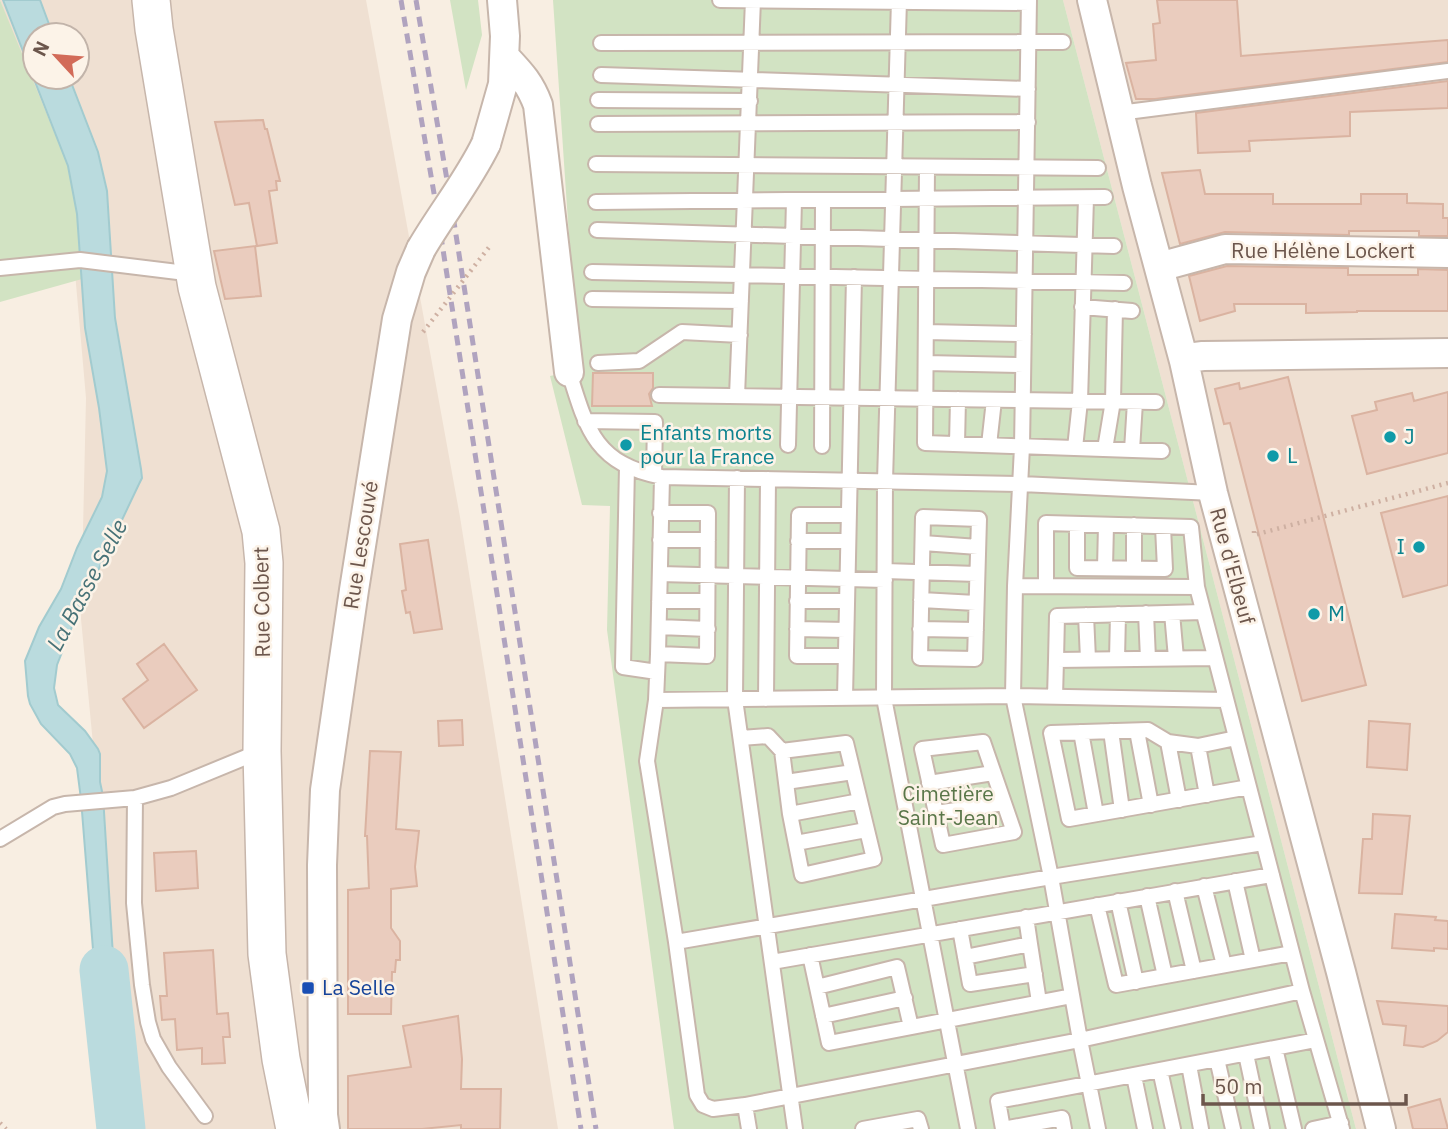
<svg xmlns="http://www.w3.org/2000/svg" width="1448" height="1129" font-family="'IBM Plex Sans',sans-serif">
<rect width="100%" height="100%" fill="#f8eee2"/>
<path fill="#efe0d2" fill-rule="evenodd" d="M0,0H366L460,517L558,1129H130L81,619L86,398L67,181ZM35,35H77V77H35Z
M1063,0H1448V1129H1356Z"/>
<path fill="#d2e3c3" d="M0,0L68,166L77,214L82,279L0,302Z
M450,0H478L482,35L466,90Z
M553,0H1063L1356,1129H674L607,630L610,506L582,505L550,376L578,370Z"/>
<path fill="#badbde" stroke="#a2cbcf" stroke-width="2" d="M3,0H40L53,35H35V77H69L98,152L107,191L115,318L141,469L142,478L139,484L75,619L57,665L54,688L58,705L85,731L98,749L100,754V782L103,796L118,1036L100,1037L81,799L77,768L70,754L41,724L30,704L28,696L25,661L39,627L61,589L77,548L102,497L107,471L99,408L85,328L77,214L68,166Z"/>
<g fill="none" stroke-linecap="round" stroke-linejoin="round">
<path stroke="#badbde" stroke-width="49" d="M104,970L121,1129"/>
</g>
<path fill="#eaccbe" stroke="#dab3a1" stroke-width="2" d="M1157,0H1237L1241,56L1448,40V62L1155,99H1136L1126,63L1156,60L1153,24L1160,23Z
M1448,81V108L1350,112V136L1249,141L1250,151L1198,153L1196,113Z
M263,120L265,129H267L280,181H276L277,190L269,191L277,243L257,246L249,203L235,205L215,122Z
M1200,170L1205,194H1273V204H1361V194H1407V203L1443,204V218H1448V236H1419V231H1349V235L1225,232L1180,244L1162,173Z
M255,246L261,296L225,299L214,251Z
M1227,266L1348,268V275H1418V269L1448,270V311H1357V312L1306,313V304H1234L1235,311L1200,321L1189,276Z
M593,373H653V388L649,394L652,406H592Z
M1288,377L1366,685L1302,701L1230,423L1224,424L1215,389L1239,383L1240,389Z
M1448,392V453L1367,474L1352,416L1377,410L1375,402L1412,393L1414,401Z
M1448,496V585L1403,597L1381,513Z
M428,540L442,629L414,633L410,612L406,613L402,591L406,590L400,544Z
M164,644L197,690L144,728L123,699L148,680L137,664Z
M462,720L463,745L439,746L438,721Z
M1369,721L1410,724L1407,770L1367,767Z
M370,751L401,752L396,829L419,831L415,867L417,886L391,889V928L400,941V960H396L395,972H392L391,1014H348V890L369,888L367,836H365Z
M1373,814L1410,816L1402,894L1359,893L1363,839H1372Z
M196,851L198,888L156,891L154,853Z
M1395,914L1436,917L1435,920L1448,921V949L1434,948V951L1392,948Z
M213,950L217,1014L228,1013L230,1037H223L225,1063L202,1064V1048L177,1050L175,1019L162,1020L160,996H167L164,953Z
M1377,1001L1448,1006V1032L1437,1041L1423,1047L1404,1045L1406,1026L1383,1024Z
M458,1016L462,1059L461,1089H501L500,1129H461V1125L422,1129H348V1076L411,1067L403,1026Z
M1440,1099L1448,1129H1413L1408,1108Z"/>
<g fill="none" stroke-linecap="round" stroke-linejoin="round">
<g stroke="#c7b6ab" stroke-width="18">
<path id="service" d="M720,0L1029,3
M899,0L885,481L884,698L968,1129
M1029,0L1022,447L1015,586L1013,696L1051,877L1080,1040L1098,1129
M601,43L1063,42
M601,75L1028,89
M598,100L750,101
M1119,113L1448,71
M598,124L1028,122
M596,164L1098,168
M927,167L925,443L1162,451
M596,202L1105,197
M597,230L1114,246
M0,268L80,260L194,274
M592,272L1124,283
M592,299L741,301
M1082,307L1132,311
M926,332L1024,334
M598,363L639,361L682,332L740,335
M926,363L1023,365
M569,372C587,431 596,464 662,477L1021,484L1213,493
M659,395L1156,402
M737,396L753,0
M585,421L655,422L654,475
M957,444L958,399
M788,445L794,200
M989,445L994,400
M822,446L823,200
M1075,448L1080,401L1086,198
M1105,449L1113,401L1115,309
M1132,450L1135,402
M627,466L623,667L657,672
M662,477L658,654L656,700L647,761L676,942L697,1095L703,1105L713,1109L745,1105L1080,1040L1302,991L1197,587L1015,586
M737,478L735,699L795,1129
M923,517L979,519L975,659L920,658Z
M1077,524V568L1165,569L1163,527
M660,540H708
M798,541H847
M923,543L978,547
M1105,568L1106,525
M1134,569V525
M885,571L977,574
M660,574L885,580
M1046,586V523L1191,527L1197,587
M921,600L976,603
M659,601H707
M797,601H846
M1203,612L1057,616L1056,660L1215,658
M1146,613L1148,659
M1172,613L1176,658
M1086,615L1088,659
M659,627L708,629
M797,629L846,630
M920,629L976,630
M658,654L707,656L708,513H660
M845,656H797L799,515H848
M1117,659L1118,614
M1055,697L1056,660
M845,698L854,277
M766,699L768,479
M656,700L1013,696L1226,700
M1111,731L1122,810
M1137,731L1151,805
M1081,732L1096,814
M741,738L768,736L782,751L790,814L802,875L874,859L846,743L782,751
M1236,738L1198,746L1168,742L1148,730L1051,733L1069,819L1249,787
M983,742L1014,832L943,845L922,749Z
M1168,742L1179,800
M1198,746L1207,795
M786,782L853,772
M929,783L993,773
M135,798L134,903L142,985L148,1022L153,1039L169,1067L205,1116
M936,813L1004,803
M790,814L860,801
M0,839L53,807L65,804L135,798L171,788L261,751
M796,843L866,830
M1235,881L1253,960
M1204,886L1224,965
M1175,891L1194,971
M1147,896L1165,976
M1118,901L1136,982
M1097,905L1116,985L1292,953
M1026,917L1030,944
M960,929L970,984L1035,974
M676,942L1051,877L1263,843
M810,955L829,1043L1072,996
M965,957L1030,944L1039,1002
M772,962L1272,875
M817,987L897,967L911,1027
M1302,991L1342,1129
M823,1016L905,998
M1275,1048L1294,1129
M1246,1054L1262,1129
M1217,1059L1233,1129
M1189,1065L1201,1129
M1160,1070L1173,1129
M1134,1076L1145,1129
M745,1105L749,1129
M863,1129L918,1119L921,1129
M1003,1129L998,1101L1316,1040
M1003,1129L1062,1118L1064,1129
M1313,1129L1341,1123"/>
</g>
<g stroke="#c7b6ab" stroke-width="32">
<path id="minor" d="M1092,0L1137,186L1184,361L1213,493L1341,972L1381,1129
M505,57C520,73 530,83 538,105L569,372
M486,144L503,84L505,36L502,0
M1159,267L1225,249L1448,253
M1184,361L1195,357L1203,356L1448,353
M325,1129L323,1115L322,865L325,790L354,590L397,319L411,272L421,249"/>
</g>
<g stroke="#c7b6ab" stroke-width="40">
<path id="tertiary" d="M151,0L154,29L197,287L261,531L264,563L262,751L267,954L281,1059L295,1129"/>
</g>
<path stroke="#ceb0a2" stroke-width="4.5" stroke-dasharray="2 5" stroke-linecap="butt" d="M1254,531V535L1448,483
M0,1123L6,1129"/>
<use href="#service" stroke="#fff" stroke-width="14"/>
<use href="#minor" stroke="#fff" stroke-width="28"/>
<use href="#tertiary" stroke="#fff" stroke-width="37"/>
<path stroke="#b0a3bf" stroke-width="5" stroke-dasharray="10 7" stroke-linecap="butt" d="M401,0L436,205L581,1129
M416,0L451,203L596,1129"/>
<g stroke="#c7b6ab" stroke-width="32" stroke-linecap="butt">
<path id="minor-bridge" d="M421,249C442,213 468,181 486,144"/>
</g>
<path stroke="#ceb0a2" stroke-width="4.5" stroke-dasharray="2 5" stroke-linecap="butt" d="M423,332L490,246"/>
<use href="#minor-bridge" stroke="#fff" stroke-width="28"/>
</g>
<g fill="#0f9aa8" stroke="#fcf3e8" stroke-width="2.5">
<circle cx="1390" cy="437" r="7"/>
<circle cx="626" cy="445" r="7"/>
<circle cx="1273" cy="456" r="7"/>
<circle cx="1419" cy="547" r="7"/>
<circle cx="1314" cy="614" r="7"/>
</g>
<rect fill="#1a4fb4" stroke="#fcf3e8" stroke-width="2.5" x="301" y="981" width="14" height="14" rx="3.5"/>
<g text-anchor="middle" stroke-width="5" stroke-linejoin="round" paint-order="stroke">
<g font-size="21" fill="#6c564c" stroke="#fcf3e8">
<text x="1323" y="258">Rue Hélène Lockert</text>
<text transform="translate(361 545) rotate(-81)" y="7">Rue Lescouvé</text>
<text transform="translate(1232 566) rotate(75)" y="7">Rue d'Elbeuf</text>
<text transform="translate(262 602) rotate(-91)" y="7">Rue Colbert</text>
</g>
<g font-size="21" fill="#0d838f" stroke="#fcf3e8" text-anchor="start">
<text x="640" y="440">Enfants morts<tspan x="640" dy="24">pour la France</tspan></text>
<text x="1404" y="444">J</text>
<text x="1287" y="463">L</text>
<text x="1405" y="554" text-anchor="end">I</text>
<text x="1328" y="621">M</text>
</g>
<g font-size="21" fill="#597649" stroke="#fcf3e8">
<text x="948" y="801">Cimetière<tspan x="948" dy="24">Saint-Jean</tspan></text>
</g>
<g font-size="21" fill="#164399" stroke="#fcf3e8" text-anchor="start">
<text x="322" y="995">La Selle</text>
</g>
<g font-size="23" font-style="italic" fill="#477277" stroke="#fcf3e8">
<text transform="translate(87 585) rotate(-62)" y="8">La Basse Selle</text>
</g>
</g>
<g transform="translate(56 56) rotate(296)"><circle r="33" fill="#fcf3e8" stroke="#c2b4aa" stroke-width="2"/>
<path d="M0-5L12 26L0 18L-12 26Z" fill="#d26b58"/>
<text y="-10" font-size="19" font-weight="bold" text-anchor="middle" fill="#6c564c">N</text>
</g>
<path d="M1203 1094v10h203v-10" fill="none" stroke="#6c564c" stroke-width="3.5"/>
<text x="1214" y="1094" font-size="21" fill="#6c564c" stroke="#fcf3e8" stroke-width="5" paint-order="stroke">50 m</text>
</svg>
